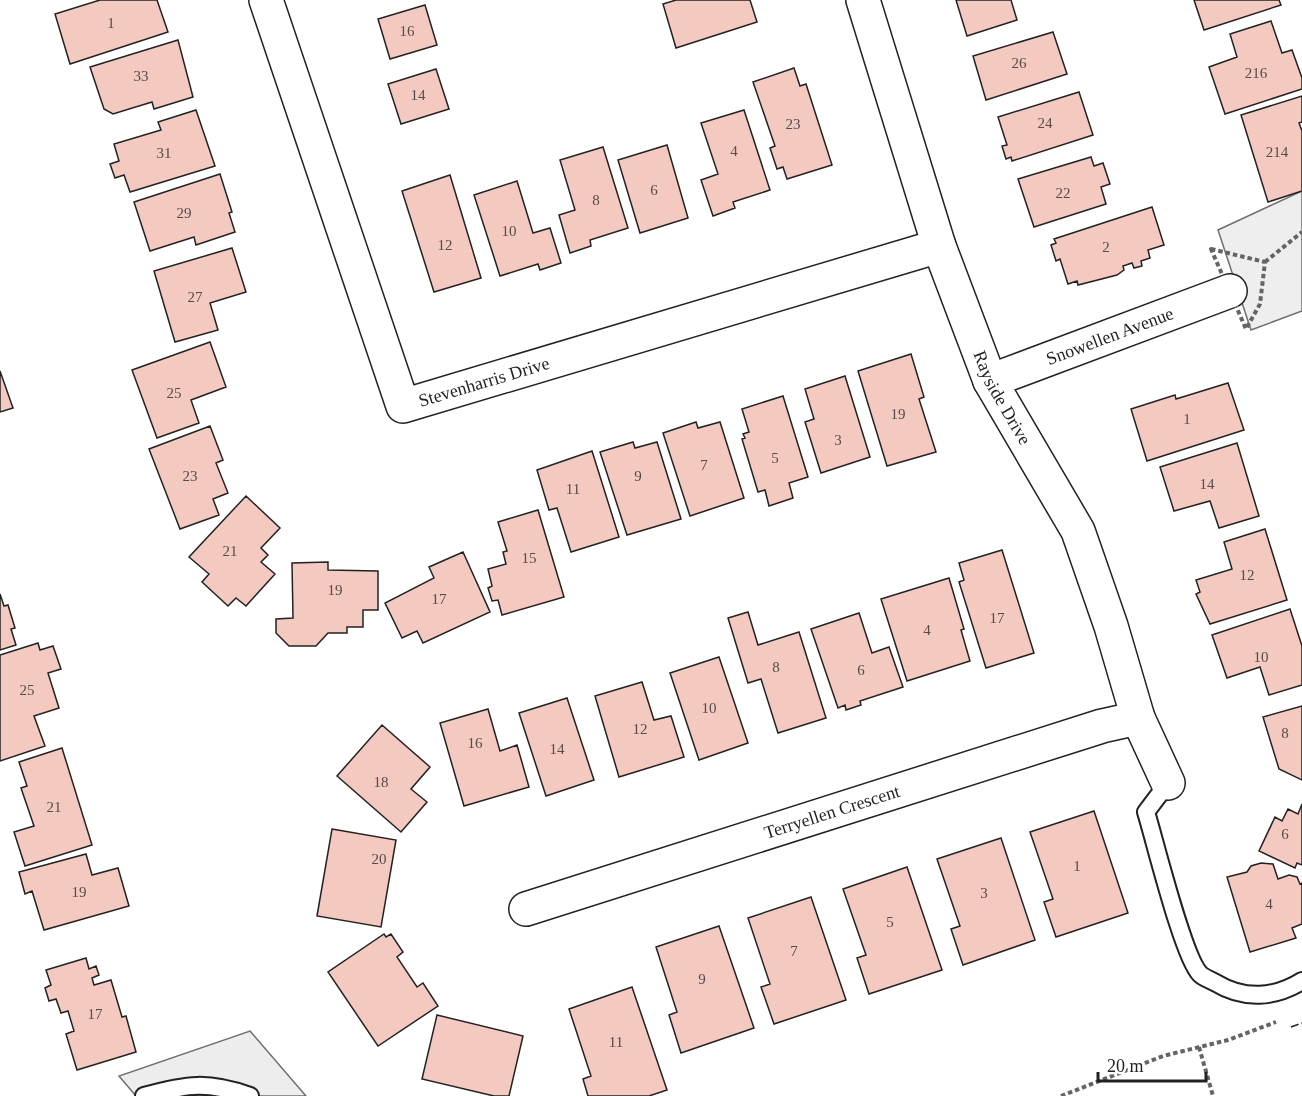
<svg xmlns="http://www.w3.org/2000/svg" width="1302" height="1096" font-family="Georgia,serif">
<rect width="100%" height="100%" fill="#fff"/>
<path fill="#eee" stroke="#6f6f6f" stroke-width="1.5" d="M1302,191V311L1251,330L1218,230Z"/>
<path fill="#ededed" stroke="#6f6f6f" stroke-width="1.5" d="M250,1031L306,1096H136L119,1076Z"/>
<path fill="#f3c9c0" stroke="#222" stroke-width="1.5" d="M100,0H157L168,32L70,64L55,14Z
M676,0H750L757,22L676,48L663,4Z
M956,0H1011L1017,20L967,36Z
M1194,0H1279L1281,5L1204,30Z
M425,5L437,45L390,59L378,19Z
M1271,21L1282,53L1292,50L1302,78V89L1225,114L1209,67L1237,57L1230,34Z
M1053,32L1067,74L986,100L973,56Z
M178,40L193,97L154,109L152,102L113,114L104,109L90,67Z
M794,68L800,86L806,84L832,165L787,179L783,167L777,169L770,148L775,146L753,82Z
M436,69L449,109L401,124L388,84Z
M1079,92L1093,135L1012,161L1011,157L1006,159L1002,146L1007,145L998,117Z
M1302,96V122L1299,123L1302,131V191L1268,202L1241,115Z
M196,110L215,166L130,192L124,175L115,178L110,164L119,161L114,144L161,130L158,122Z
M744,110L770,190L733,202L735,208L713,216L701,180L718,174L701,123Z
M667,145L688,218L640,233L618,160Z
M603,147L628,228L590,240L591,246L570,253L559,215L575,210L560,160Z
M1091,157L1094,166L1103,163L1110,184L1101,187L1106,204L1034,227L1018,179Z
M220,174L232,212L229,213L235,232L196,245L194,237L150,251L134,202Z
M450,175L481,278L434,292L402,191Z
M517,181L533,233L550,228L561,263L540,270L538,264L500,276L474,195Z
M1152,207L1164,245L1148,250L1150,258L1141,261L1142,266L1134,268L1132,263L1123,266L1124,270L1117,275L1078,285L1077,281L1068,284L1060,259L1056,261L1051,245L1056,243L1054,239Z
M232,248L246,292L210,303L218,330L175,342L154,271Z
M210,342L226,387L191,400L199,423L157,438L132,370Z
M911,354L924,397L919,399L936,452L887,466L858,371Z
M0,371L13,408L0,412Z
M845,376L870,457L821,473L805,422L814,419L805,389Z
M1228,383L1244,430L1147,461L1131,409L1175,395L1176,399Z
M783,396L808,477L789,483L793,498L769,506L765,490L758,492L742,439L745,438L743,434L749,432L742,409Z
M696,422L698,428L720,422L744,498L690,516L663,433Z
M210,426L223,460L216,463L228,493L213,499L219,515L180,529L149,449Z
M633,442L635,448L657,442L681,519L627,535L600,452Z
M1237,443L1259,516L1219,528L1210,501L1174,511L1160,467Z
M592,451L619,537L571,552L557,508L549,510L537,470Z
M246,496L280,528L261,548L268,555L261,562L275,574L246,606L236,598L228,606L202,582L209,574L189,557Z
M538,510L564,597L502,615L498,600L492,601L488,588L492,586L488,569L506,564L503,552L507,551L498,522Z
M1265,529L1287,600L1210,624L1196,594L1200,592L1196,580L1232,569L1224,542Z
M1002,550L1034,653L986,668L959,582L964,580L959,563Z
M463,552L490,612L423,643L417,631L402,638L385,603L434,578L429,567Z
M328,562V570L378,571V610H363V627H347V633H328L316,646H289L276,633V619L293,618L292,563Z
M949,578L964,629L961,630L970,661L907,681L881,599Z
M0,594L4,606L8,605L15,628L11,629L16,645L0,650Z
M1290,609L1302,646V685L1269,695L1260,667L1227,678L1212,635Z
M748,612L758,645L799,632L826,718L778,733L761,679L748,683L728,618Z
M859,613L872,653L889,647L903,687L860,701L861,705L846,710L845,705L838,708L811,629Z
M38,643L40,650L53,646L61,669L48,673L59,708L34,716L45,746L0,761V655Z
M719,657L748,743L699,760L670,673Z
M642,682L654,720L671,716L684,757L619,777L595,696Z
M567,698L594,780L546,796L519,713Z
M1302,706V780L1279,769L1263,717Z
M488,709L500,751L517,745L529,787L464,806L440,723Z
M382,725L430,767L411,789L427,802L401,832L337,776Z
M62,748L92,845L25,866L14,832L34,826L21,788L27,786L19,762Z
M1302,804V865L1297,863L1295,868L1259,851L1275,817L1282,821L1288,809L1298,814Z
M1094,811L1128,913L1056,937L1044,902L1053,899L1030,832Z
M332,829L396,840L381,927L317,916Z
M1001,838L1035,940L963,965L951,929L960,926L937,859Z
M86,854L92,875L118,868L129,906L44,930L32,891L25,894L19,872Z
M1261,863L1273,864L1278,879L1289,875L1297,877L1300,884L1302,883V924L1292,928L1296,938L1250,952L1227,877L1247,872L1251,866Z
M907,867L942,970L869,994L857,958L866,955L843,889Z
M811,897L846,1000L774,1024L761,987L770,984L748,918Z
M719,926L754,1028L681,1053L669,1015L677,1012L656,947Z
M384,934L386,937L391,934L403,952L397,957L417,987L423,983L438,1006L378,1046L328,972Z
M86,958L89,969L96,966L99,975L92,978L94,985L111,980L122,1017L126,1016L136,1052L77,1070L66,1034L74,1031L68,1011L61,1013L56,999L49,1001L45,988L51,985L46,970Z
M632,987L667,1090L649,1096H588L583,1079L591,1076L569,1009Z
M437,1015L523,1036L509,1096H494L422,1079Z"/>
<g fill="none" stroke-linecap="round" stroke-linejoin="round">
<g stroke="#222" stroke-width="20">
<path id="service" d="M1168,783L1146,812C1155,841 1183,957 1200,974C1204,978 1211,980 1216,983C1244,1000 1275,998 1302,981
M144,1096C187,1084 208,1081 250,1096"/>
</g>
<g stroke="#222" stroke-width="36">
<g id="minor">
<path id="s1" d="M266,0L403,406L939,246"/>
<path id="s2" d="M863,0L939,246L990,381L1078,531L1111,626L1138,718L1168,783"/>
<path id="s3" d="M990,381L1230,291"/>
<path id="s4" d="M526,909L1102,726L1138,718"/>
</g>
</g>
<path stroke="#646464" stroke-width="4" stroke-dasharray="4.5 3" stroke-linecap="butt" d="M1211,249L1265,262L1260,304L1246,329Z
M1265,262L1302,232
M1199,1047L1213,1096
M1061,1096L1163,1056L1228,1040L1276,1022"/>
<use href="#service" stroke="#fff" stroke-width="16"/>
<use href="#minor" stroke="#fff" stroke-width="33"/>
<path stroke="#222" stroke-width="1.5" stroke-dasharray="8 3" stroke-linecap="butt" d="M1291,1027L1302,1023"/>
</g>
<g text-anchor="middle" stroke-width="4.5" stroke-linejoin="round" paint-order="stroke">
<g font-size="15" fill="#564c4a">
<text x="111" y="28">1</text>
<text x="407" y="36">16</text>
<text x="1019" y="68">26</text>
<text x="1256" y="78">216</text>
<text x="141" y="81">33</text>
<text x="418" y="100">14</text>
<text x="1045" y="128">24</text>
<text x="793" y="129">23</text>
<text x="734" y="156">4</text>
<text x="1277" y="157">214</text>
<text x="164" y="158">31</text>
<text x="654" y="195">6</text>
<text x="1063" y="198">22</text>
<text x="596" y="205">8</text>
<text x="184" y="218">29</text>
<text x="509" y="236">10</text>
<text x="445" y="250">12</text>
<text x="1106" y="252">2</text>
<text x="195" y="302">27</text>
<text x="174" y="398">25</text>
<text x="898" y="419">19</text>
<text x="1187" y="424">1</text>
<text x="838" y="445">3</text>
<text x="775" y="463">5</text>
<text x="704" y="470">7</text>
<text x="190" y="481">23</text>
<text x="638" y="481">9</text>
<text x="1207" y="489">14</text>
<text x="573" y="494">11</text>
<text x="230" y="556">21</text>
<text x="529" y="563">15</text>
<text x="1247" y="580">12</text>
<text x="335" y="595">19</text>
<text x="439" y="604">17</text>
<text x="997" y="623">17</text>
<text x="927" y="635">4</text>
<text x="1261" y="662">10</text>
<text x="776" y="672">8</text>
<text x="861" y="675">6</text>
<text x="27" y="695">25</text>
<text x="709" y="713">10</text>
<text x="640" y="734">12</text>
<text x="1285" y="738">8</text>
<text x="475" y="748">16</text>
<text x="557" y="754">14</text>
<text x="381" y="787">18</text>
<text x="54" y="812">21</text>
<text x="1285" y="839">6</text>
<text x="379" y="864">20</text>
<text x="1077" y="871">1</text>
<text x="79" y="897">19</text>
<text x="984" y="898">3</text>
<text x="1269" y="909">4</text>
<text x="890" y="927">5</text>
<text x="794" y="956">7</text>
<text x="702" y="984">9</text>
<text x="95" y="1019">17</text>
<text x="616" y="1047">11</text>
</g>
<g font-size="18" fill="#222" stroke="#fff">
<text dy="6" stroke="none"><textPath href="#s3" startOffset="128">Snowellen Avenue</textPath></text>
<text dy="6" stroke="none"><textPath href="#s1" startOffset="513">Stevenharris Drive</textPath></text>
<text dy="6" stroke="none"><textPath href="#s2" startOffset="422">Rayside Drive</textPath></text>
<text dy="6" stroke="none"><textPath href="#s4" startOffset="321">Terryellen Crescent</textPath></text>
</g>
</g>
<path d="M1098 1072v9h108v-9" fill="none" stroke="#222222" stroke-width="3"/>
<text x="1107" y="1072" font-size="18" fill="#222222" stroke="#ffffff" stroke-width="4.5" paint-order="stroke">20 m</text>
</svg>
